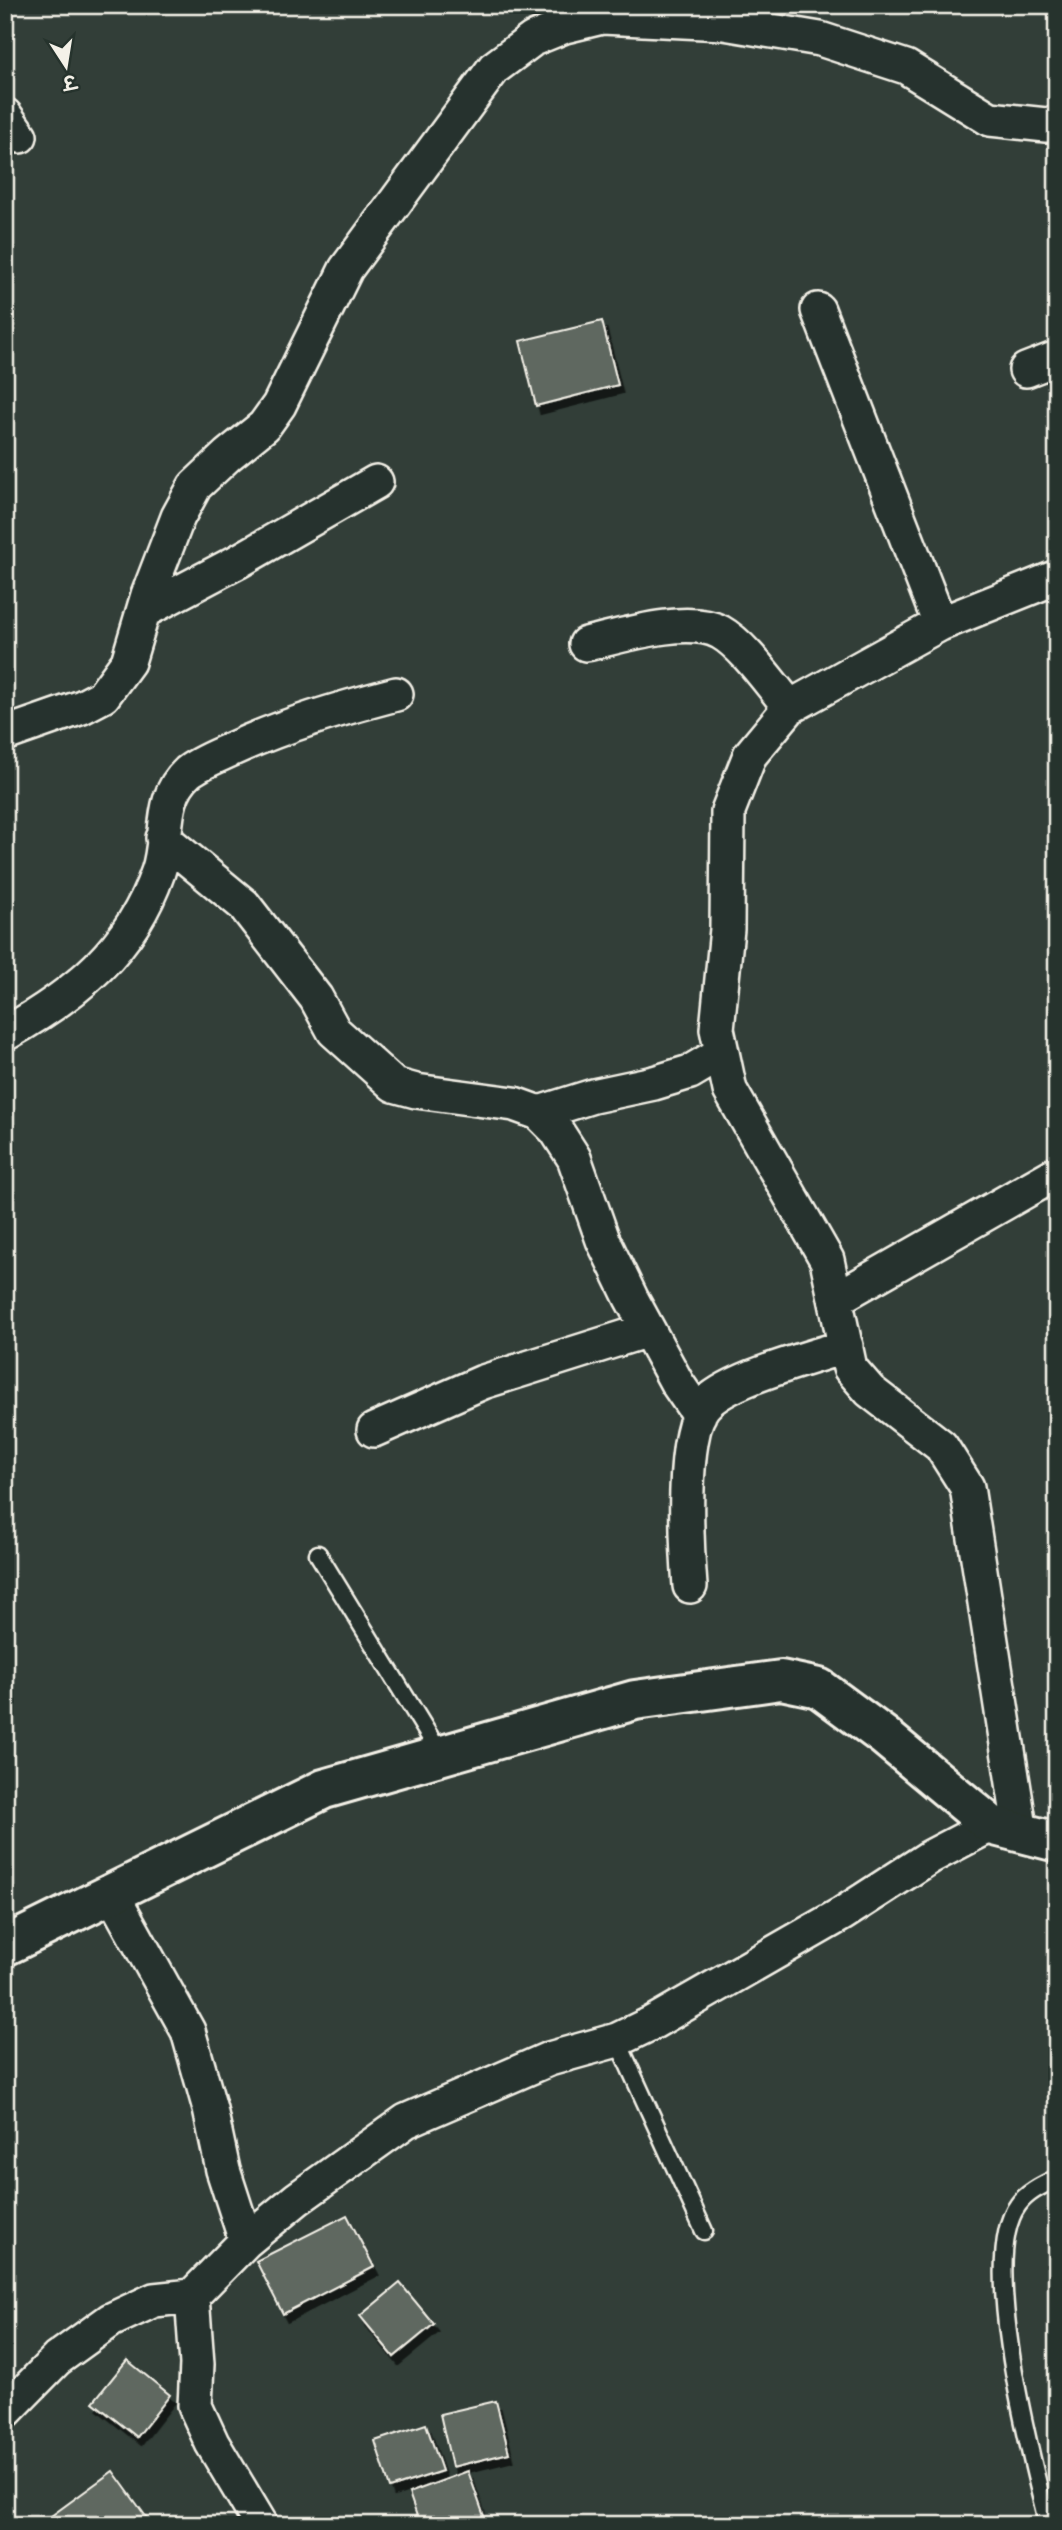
<svg xmlns="http://www.w3.org/2000/svg" width="1062" height="2530" font-family="Mali,'Playpen Sans Deva',sans-serif">
<defs>
<filter id="shadow"><feDropShadow dx="4.5" dy="8" stdDeviation="0" flood-color="#0009"/></filter>
</defs>
<rect width="100%" height="100%" fill="#323e38"/>
<filter id="ink" filterUnits="userSpaceOnUse"><feTurbulence type="fractalNoise" baseFrequency=".0143" numOctaves="2"/><feDisplacementMap in="SourceGraphic" scale="14" xChannelSelector="R" yChannelSelector="G"/><feConvolveMatrix kernelMatrix="1 2 1 2 8 2 1 2 1" color-interpolation-filters="sRGB"/></filter>
<g filter="url(#ink)">
<path fill="#5f6861" stroke="#f4f1e8" stroke-width="2" filter="url(#shadow)" d="M602,321L618,385L536,406L520,341Z
M347,2215L374,2267L283,2314L256,2261Z
M400,2283L434,2324L394,2357L360,2316Z
M127,2360L170,2395L137,2437L93,2402Z
M1057,2363V2393L1051,2365Z
M496,2401L509,2453L452,2467L440,2414Z
M426,2424L442,2471L390,2488L375,2441Z
M113,2471L152,2525H51L47,2519Z
M468,2471L487,2525H420L409,2493Z"/>
<g fill="none" stroke-linecap="round" stroke-linejoin="round">
<g stroke="#f4f1e8" stroke-width="21">
<path id="lane" d="M318,1554L441,1755
M617,2040L704,2231
M1048,2525C1032,2460 978,2259 1018,2205C1027,2192 1043,2185 1057,2178"/>
</g>
<g stroke="#f4f1e8" stroke-width="38">
<path id="street" d="M5,115L20,136
M818,310L940,624
M1026,370L1057,358
M144,611L237,562L376,482
M586,644C621,636 687,615 720,632C745,646 771,685 790,707
M5,734L82,707L103,696L128,662L148,595L178,517L195,486L228,455L264,426L279,405L346,269L494,68L533,39L565,26L602,17L724,23L820,39L906,67L990,119L1046,125L1057,123
M163,838L244,905L316,998L334,1031L394,1085L416,1091L514,1104L539,1113L556,1130L574,1158L603,1240L631,1298L677,1383L699,1415
M5,1034C76,994 131,950 158,872C170,838 158,799 188,772C199,763 217,756 230,750C284,725 339,709 396,694
M539,1113L593,1096L654,1083L690,1072L722,1053
M836,1299L1057,1173
M374,1430L483,1382L648,1330
M690,1586C687,1548 680,1435 704,1406C726,1379 811,1358 846,1346
M1021,1834L967,1487L941,1446L870,1391L850,1368L827,1260L730,1090L717,1029L727,929L728,811L750,755L790,707L940,624L1057,577
M112,1894L188,2031L210,2109L223,2170L246,2241
M192,2296L197,2364L195,2406L212,2443L261,2525
M5,2412L57,2359L111,2320L154,2300L192,2296L246,2241L297,2199L406,2121L549,2059L617,2040L652,2023L842,1914L930,1857L991,1825"/>
</g>
<g stroke="#f4f1e8" stroke-width="44">
<path id="secondary" d="M5,1946L324,1789L635,1700L781,1680L819,1688L884,1736L991,1825L1057,1842"/>
</g>
<use href="#lane" stroke="#26332d" stroke-width="16"/>
<use href="#street" stroke="#26332d" stroke-width="33"/>
<use href="#secondary" stroke="#26332d" stroke-width="38"/>
</g>
</g>
<rect width="1062" height="2530" fill="none" stroke="#26332d" stroke-width="28"/>
<rect x="14" y="14" width="1034" height="2502" fill="none" stroke="#f4f1e8" stroke-width="2.5" filter="url(#ink)"/>
<g transform="translate(66 66) rotate(168)" stroke="#26332d" stroke-width="5" paint-order="stroke">
<path d="M0-5L12 26L0 18L-12 26Z" fill="#f4f1e8"/>
<text y="-10" font-size="19" font-weight="bold" text-anchor="middle" fill="#f4f1e8">उ</text>
</g>
</svg>
